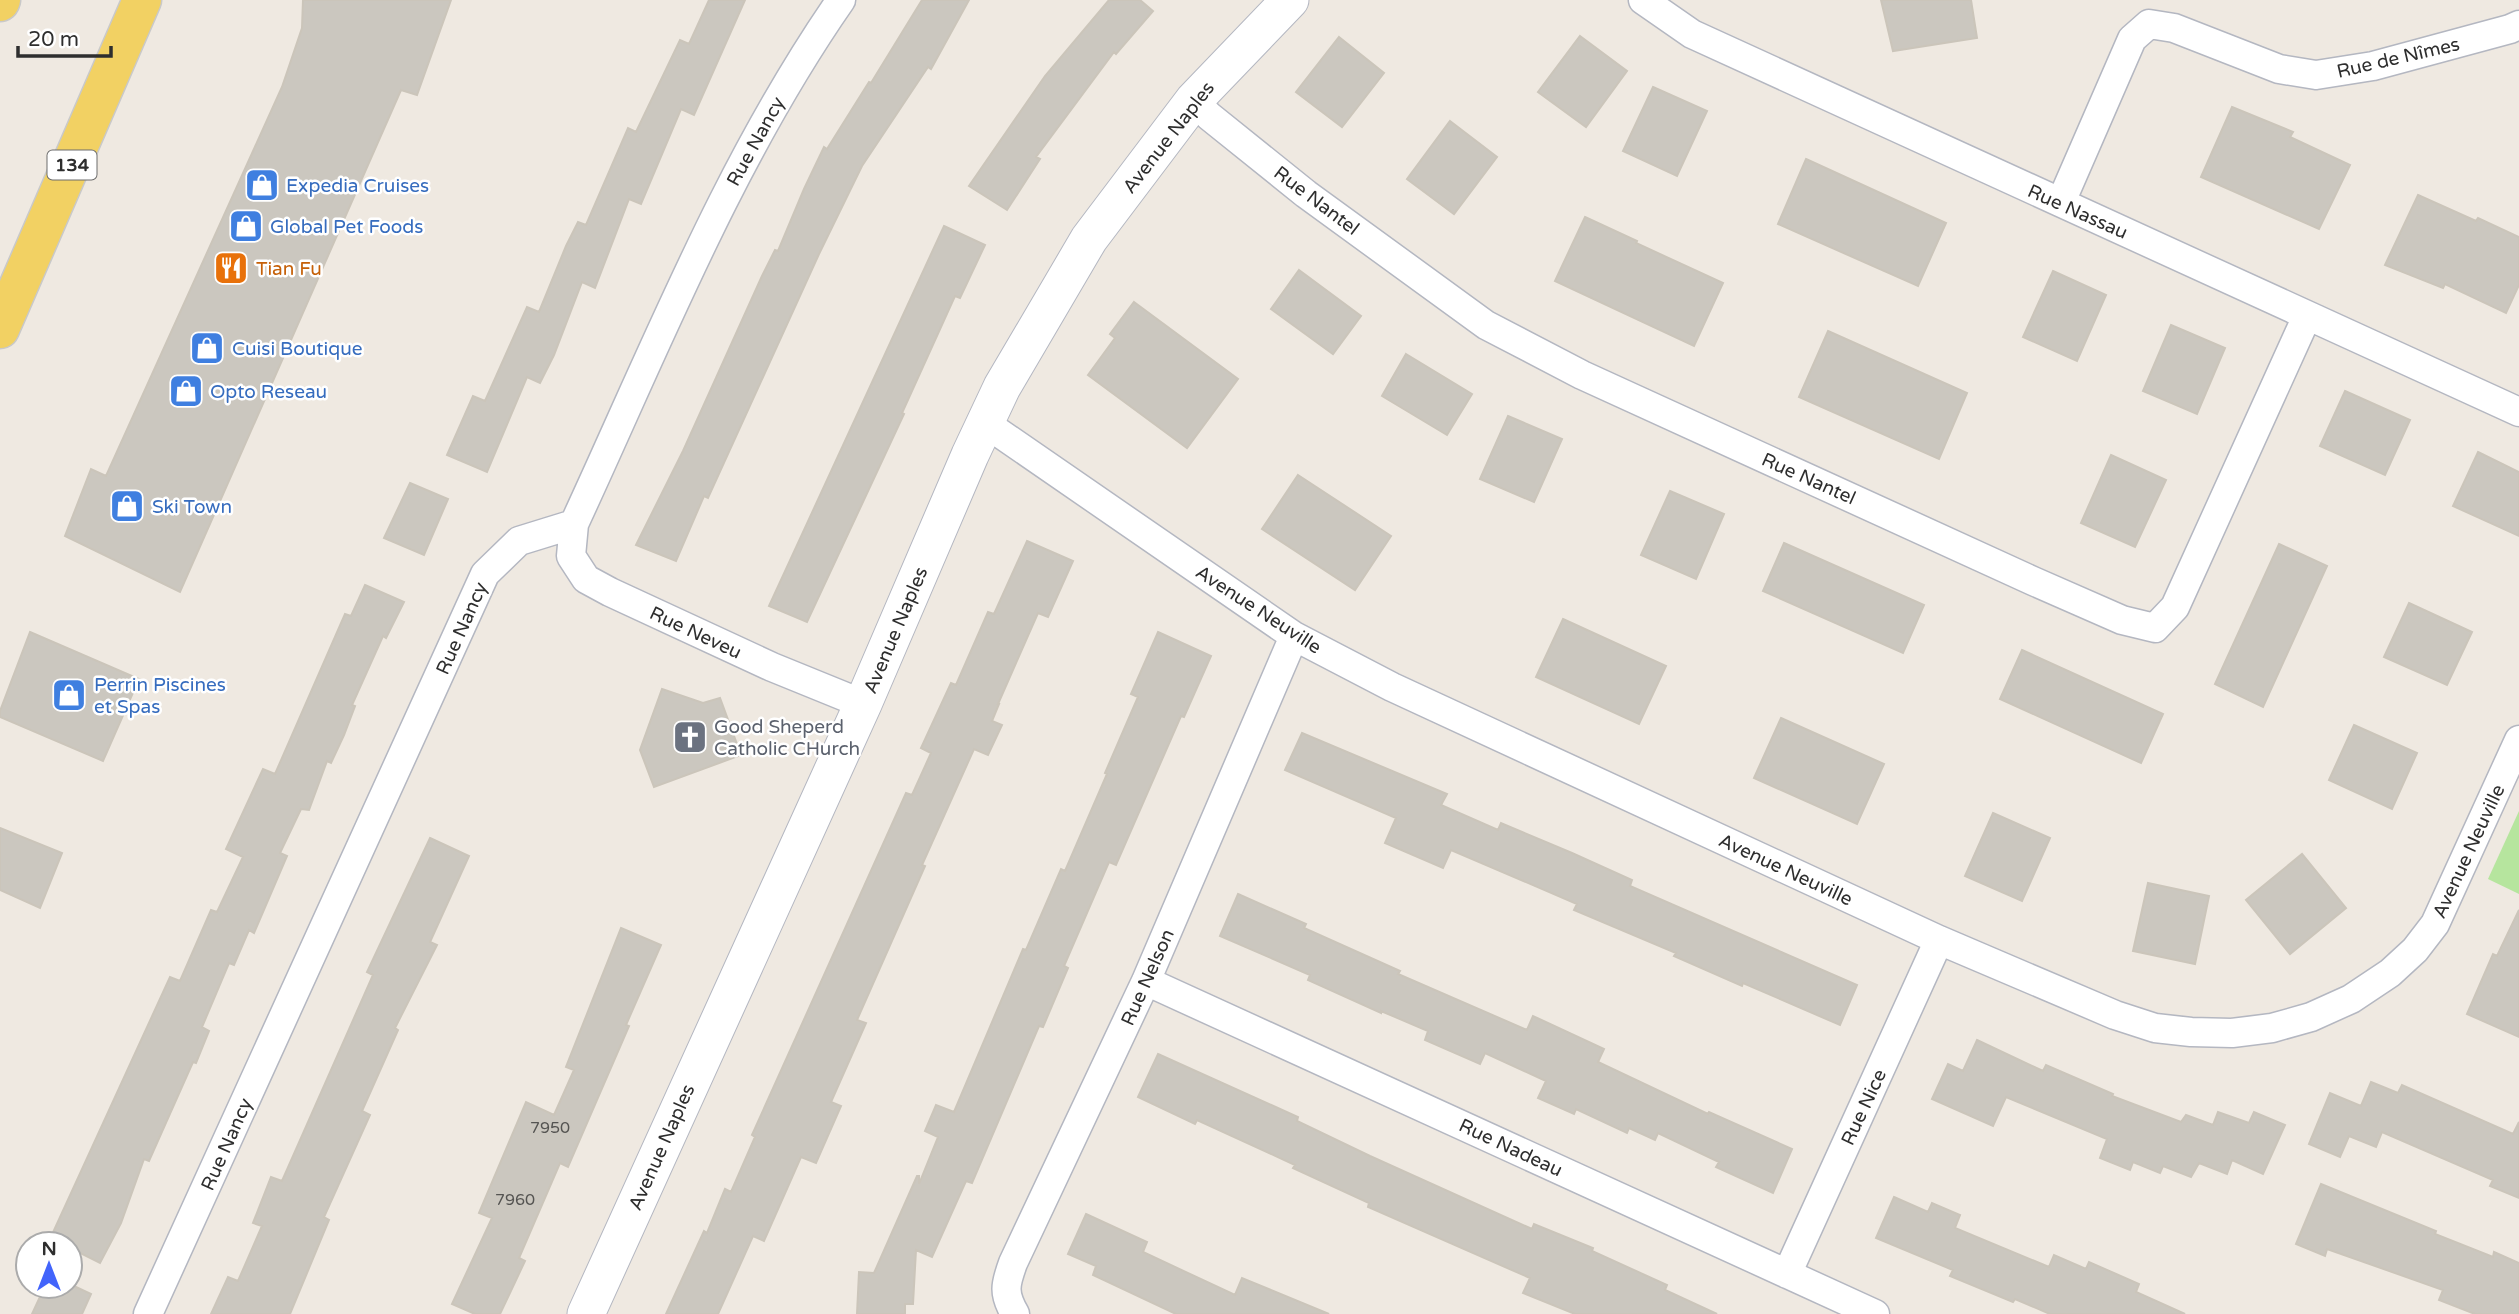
<svg xmlns="http://www.w3.org/2000/svg" width="2519" height="1314" font-family="'Varela Round',sans-serif">
<rect width="100%" height="100%" fill="#efe9e1"/>
<path fill="#b6e59e" d="M2519,811V894L2488,879Z"/>
<path fill="#cbc7bf" stroke="#cbc5ba" stroke-width="2" d="M303,0H451L417,95L401,90L180,592L65,536L91,469L106,476L282,87L302,28Z
M709,0H745L694,115L681,109L641,204L629,199L595,288L582,282L554,355L540,383L527,377L487,472L447,455L473,396L485,401L527,307L539,312L566,246L578,222L586,225L628,128L636,132L680,40L689,44Z
M922,0H969L931,69L928,67L862,166L819,254L708,498L704,496L676,561L636,545L683,451L762,276L775,250L778,251L804,189L824,147L827,149L869,82L871,83Z
M1109,0H1140L1153,11L1116,54L1114,52L1036,157L1040,159L1007,210L969,186L1045,76Z
M1881,0H1971L1977,38L1893,51Z
M1580,36L1627,71L1586,127L1538,92Z
M1339,37L1384,73L1342,127L1296,92Z
M1653,87L1707,111L1677,176L1623,151Z
M2232,107L2293,132L2290,137L2350,165L2319,229L2201,177Z
M1450,121L1497,157L1454,214L1407,179Z
M1806,159L1946,223L1918,286L1778,224Z
M2418,195L2476,221L2478,218L2519,237V285L2506,313L2445,284L2443,288L2385,265Z
M1585,217L1637,241L1636,243L1723,283L1694,346L1555,281Z
M944,226L985,245L960,298L955,296L902,413L904,414L807,622L769,606Z
M1299,270L1361,316L1333,354L1271,309Z
M2053,271L2106,295L2077,361L2023,337Z
M1134,302L1238,379L1187,448L1088,375L1115,338L1110,334Z
M2171,325L2225,348L2197,414L2143,391Z
M1828,331L1967,393L1939,459L1799,397Z
M1406,354L1472,394L1447,435L1382,396Z
M2345,391L2410,420L2385,475L2320,446Z
M1508,416L1562,439L1534,502L1480,479Z
M2478,452L2519,472V536L2453,506Z
M2111,455L2166,480L2135,547L2081,523Z
M1298,475L1391,536L1355,590L1262,529Z
M410,483L448,499L424,555L384,538Z
M1670,491L1724,514L1696,579L1641,555Z
M1027,541L1073,561L1048,617L1038,613L998,704H999L992,721L1002,725L988,755L974,749L922,865L925,866L857,1020L866,1023L831,1102L841,1106L816,1163L801,1157L764,1241L753,1236L718,1314H666L704,1231L707,1233L725,1189L731,1192L755,1137L752,1135L906,793L912,795L931,753L921,748L951,683L956,685L988,612L994,614Z
M1784,543L1924,605L1903,653L1763,591Z
M2279,544L2327,566L2263,707L2215,684Z
M365,585L404,602L386,638L383,636L352,705L355,706L344,735L331,763L327,761L309,810L301,809L291,830L280,853L287,856L254,933L249,930L234,965L229,963L202,1027L209,1031L196,1063L193,1062L149,1161L144,1159L121,1223L100,1263L70,1248V1244H61L50,1239L170,977L180,981L211,910L217,912L243,857L226,849L263,769L275,774L345,614L351,616Z
M2409,603L2472,632L2447,685L2384,657Z
M1563,619L1666,666L1639,724L1536,677Z
M30,632L139,679L103,761L0,717V711Z
M1158,632L1211,656L1184,717L1181,716L1116,865L1109,862L1064,966L1068,968L1043,1027L1039,1026L972,1183L966,1181L932,1257L916,1250L913,1304H905V1314H857L859,1272L874,1273L917,1176H919V1184L938,1137L925,1131L936,1105L954,1112L1023,949L1026,950L1061,869L1065,871L1107,774L1105,773L1138,697L1131,694Z
M2022,650L2163,714L2141,763L2000,699Z
M662,689L703,703L720,698L741,755L654,787L640,750Z
M1781,718L1884,764L1857,824L1754,778Z
M2354,725L2417,753L2392,809L2329,780Z
M1302,733L1447,794L1441,805L1498,830L1501,823L1572,853L1632,880L1630,886L1857,985L1840,1025L1743,983L1742,986L1674,956L1676,953L1574,910L1577,904L1451,850L1443,868L1385,843L1396,818L1285,770Z
M1993,813L2050,838L2022,901L1965,876Z
M0,828L62,853L40,908L0,890Z
M430,838L469,856L430,942L437,945L395,1028L398,1030L362,1111L370,1115L324,1217L329,1220L290,1314H211L228,1277L238,1281L262,1226L253,1223L271,1177L282,1181L373,975L367,972Z
M2302,854L2346,908L2290,954L2246,900Z
M2148,883L2209,896L2195,964L2133,951Z
M1238,894L1306,924L1304,928L1400,971L1398,974L1527,1030L1533,1016L1604,1049L1598,1062L1708,1114L1709,1112L1792,1149L1773,1193L1716,1167L1719,1162L1658,1133L1655,1140L1629,1128L1627,1133L1576,1109L1574,1114L1538,1098L1546,1081L1485,1053L1480,1064L1425,1040L1428,1031L1381,1011V1013L1308,980L1310,975L1220,936Z
M2519,910V1037L2467,1014L2493,954L2497,956Z
M621,928L661,945L626,1025L629,1026L568,1167L560,1163L519,1258L525,1261L500,1314H475L452,1304L492,1218L479,1213L526,1102L554,1115L574,1070L566,1067Z
M1977,1040L2043,1071L2046,1065L2113,1094L2112,1096L2181,1122L2186,1115L2213,1125L2218,1112L2249,1123L2254,1112L2285,1125L2263,1174L2232,1160L2227,1174L2199,1163L2191,1177L2163,1166L2160,1173L2133,1162L2130,1170L2100,1158L2107,1139L2006,1097L1993,1126L1932,1099L1948,1064L1963,1071Z
M1158,1054L1298,1117L1297,1121L1370,1156L1532,1229L1534,1224L1593,1248L1592,1251L1667,1285L1665,1290L1717,1314H1575L1523,1293L1530,1278L1368,1207L1369,1203L1293,1168L1295,1165L1197,1120L1195,1124L1138,1097Z
M2371,1082L2398,1093L2402,1085L2513,1134L2519,1122V1198L2490,1186L2493,1180L2382,1132L2376,1147L2349,1136L2340,1157L2309,1144L2330,1093L2361,1106Z
M2321,1184L2436,1231L2435,1234L2493,1257L2494,1252L2519,1263V1314H2475L2439,1300L2443,1290L2327,1249L2325,1256L2296,1244Z
M1894,1197L1928,1212L1932,1203L1960,1215L1955,1228L2049,1267L2054,1255L2086,1269L2089,1262L2139,1284L2136,1292L2185,1314H2050L2015,1299L2013,1302L1950,1276L1953,1270L1876,1238Z
M1086,1214L1147,1242L1143,1252L1235,1295L1242,1278L1329,1314H1176L1093,1275L1096,1266L1068,1254Z
M45,1286H74L91,1294L82,1314H32Z"/>
<g fill="none" stroke-linecap="round" stroke-linejoin="round">
<g stroke="#b4b7c1" stroke-width="31">
<path id="minor" d="M1643,0L1692,34L2519,412
M1194,100L1209,116L1306,194L1486,325L1582,375L2033,581L2122,620L2155,628L2175,607L2307,316
M2061,202L2132,39L2149,24L2174,28L2279,69L2316,75L2373,66L2510,29L2519,25
M985,423L1294,636L1392,687L1939,940L2115,1015L2155,1028L2191,1032L2232,1033L2272,1028L2311,1017L2351,999L2390,973L2415,950L2435,924L2519,740
M574,524L571,556L586,579L610,592L772,667L863,704
M1146,981L1875,1314
M1787,1274L1939,940
M148,1314L485,574L519,541L574,524C656,347 729,161 841,0
M1015,1314C1003,1293 1005,1285 1013,1263L1146,981L1294,636"/>
</g>
<g stroke="#b4b7c1" stroke-width="39">
<path id="tertiary" d="M586,1314L863,704L970,455L1002,387L1089,239L1194,100L1290,0"/>
</g>
<g stroke="#c9c9c9" stroke-width="41">
<path id="primary" d="M0,2L1,0
M0,329L142,0"/>
</g>
<use href="#minor" stroke="#fff" stroke-width="28"/>
<use href="#tertiary" stroke="#fff" stroke-width="37"/>
<use href="#primary" stroke="#f2d163" stroke-width="38"/>
</g>
<defs>
<g id="shop-square" transform="scale(1.75)"><rect x="-9" y="-9" width="18" height="18" rx="4" fill="#3f7fe0" stroke="#fff"/><path d="M-5-2.5h2.3a2.7 3.5 0 0 1 5.4 0H5L5.5 6h-11ZM-1.5-2.5h3a1.5 2.3 0 0 0-3 0Z" fill="#fff"/></g>
<g id="restaurant-square" transform="scale(1.75)"><rect x="-9" y="-9" width="18" height="18" rx="4" fill="#e8710a" stroke="#fff"/><path d="M-5-6h1v4h1v-4h1v4h1v-4h1v5L-1.5 .5V6h-2V.5L-5-1ZM5-6V6H3V1.5H1.5Q1.5-4 5-6Z" fill="#fff"/></g>
<g id="church-square" transform="scale(1.75)"><rect x="-9" y="-9" width="18" height="18" rx="4" fill="#6b7280" stroke="#fff"/><path d="M-1.2-6h2.4v3.5h3.3v2.4h-3.3V6h-2.4V-.1h-3.3v-2.4h3.3Z" fill="#fff"/></g>
</defs>
<g fill-rule="evenodd">
<use href="#shop-square" x="262" y="185"/>
<use href="#shop-square" x="246" y="226"/>
<use href="#restaurant-square" x="231" y="268"/>
<use href="#shop-square" x="207" y="348"/>
<use href="#shop-square" x="186" y="391"/>
<use href="#shop-square" x="127" y="506"/>
<use href="#shop-square" x="69" y="695"/>
<use href="#church-square" x="690" y="737"/>
</g>
<g text-anchor="middle" stroke-width="5" stroke-linejoin="round" paint-order="stroke">
<g font-size="16" fill="#555452">
<text x="550" y="1133">7950</text>
<text x="515" y="1205">7960</text>
</g>
<rect fill="#fff" stroke="#6d6d6d" stroke-width="2" x="47.5" y="150.5" width="49" height="29" rx="5"/>
<g font-size="18" font-weight="bold" fill="#2e2e2e">
<text x="72" y="171">134</text>
</g>
<g font-size="19" fill="#2e2e2e" stroke="#fff">
<text transform="translate(2398 57) rotate(-13)" y="7">Rue de Nîmes</text>
<text transform="translate(1168 137) rotate(-52)" y="7">Avenue Naples</text>
<text transform="translate(755 141) rotate(-61)" y="7">Rue Nancy</text>
<text transform="translate(1317 200) rotate(37)" y="7">Rue Nantel</text>
<text transform="translate(2078 211) rotate(24)" y="7">Rue Nassau</text>
<text transform="translate(1809 478) rotate(24)" y="7">Rue Nantel</text>
<text transform="translate(1259 609) rotate(33)" y="7">Avenue Neuville</text>
<text transform="translate(461 628) rotate(-66)" y="7">Rue Nancy</text>
<text transform="translate(895 630) rotate(-67)" y="7">Avenue Naples</text>
<text transform="translate(696 632) rotate(25)" y="7">Rue Neveu</text>
<text transform="translate(2468 851) rotate(-65)" y="7">Avenue Neuville</text>
<text transform="translate(1786 869) rotate(25)" y="7">Avenue Neuville</text>
<text transform="translate(1147 977) rotate(-66)" y="7">Rue Nelson</text>
<text transform="translate(1863 1107) rotate(-65)" y="7">Rue Nice</text>
<text transform="translate(226 1144) rotate(-66)" y="7">Rue Nancy</text>
<text transform="translate(661 1147) rotate(-66)" y="7">Avenue Naples</text>
<text transform="translate(1511 1147) rotate(25)" y="7">Rue Nadeau</text>
</g>
<g font-size="19" fill="#366cbe" stroke="#fff" text-anchor="start">
<text x="286" y="192">Expedia Cruises</text>
<text x="270" y="233">Global Pet Foods</text>
<text x="232" y="355">Cuisi Boutique</text>
<text x="210" y="398">Opto Reseau</text>
<text x="152" y="513">Ski Town</text>
<text x="94" y="691">Perrin Piscines<tspan x="94" dy="22">et Spas</tspan></text>
</g>
<g font-size="19" fill="#c56008" stroke="#fff" text-anchor="start">
<text x="256" y="275">Tian Fu</text>
</g>
<g font-size="19" fill="#5b616d" stroke="#fff" text-anchor="start">
<text x="714" y="733">Good Sheperd<tspan x="714" dy="22">Catholic CHurch</tspan></text>
</g>
</g>
<g transform="translate(49 1265)"><circle r="33" fill="#ffffff" stroke="#ababab" stroke-width="2"/>
<path d="M0-5L12 26L0 18L-12 26Z" fill="#4264fb"/>
<text y="-10" font-size="19" font-weight="bold" text-anchor="middle" fill="#2e2e2e">N</text>
</g>
<path d="M18 46v10h93v-10" fill="none" stroke="#2e2e2e" stroke-width="3.5"/>
<text x="28" y="46" font-size="21" fill="#2e2e2e" stroke="#ffffff" stroke-width="5" paint-order="stroke">20 m</text>
</svg>
